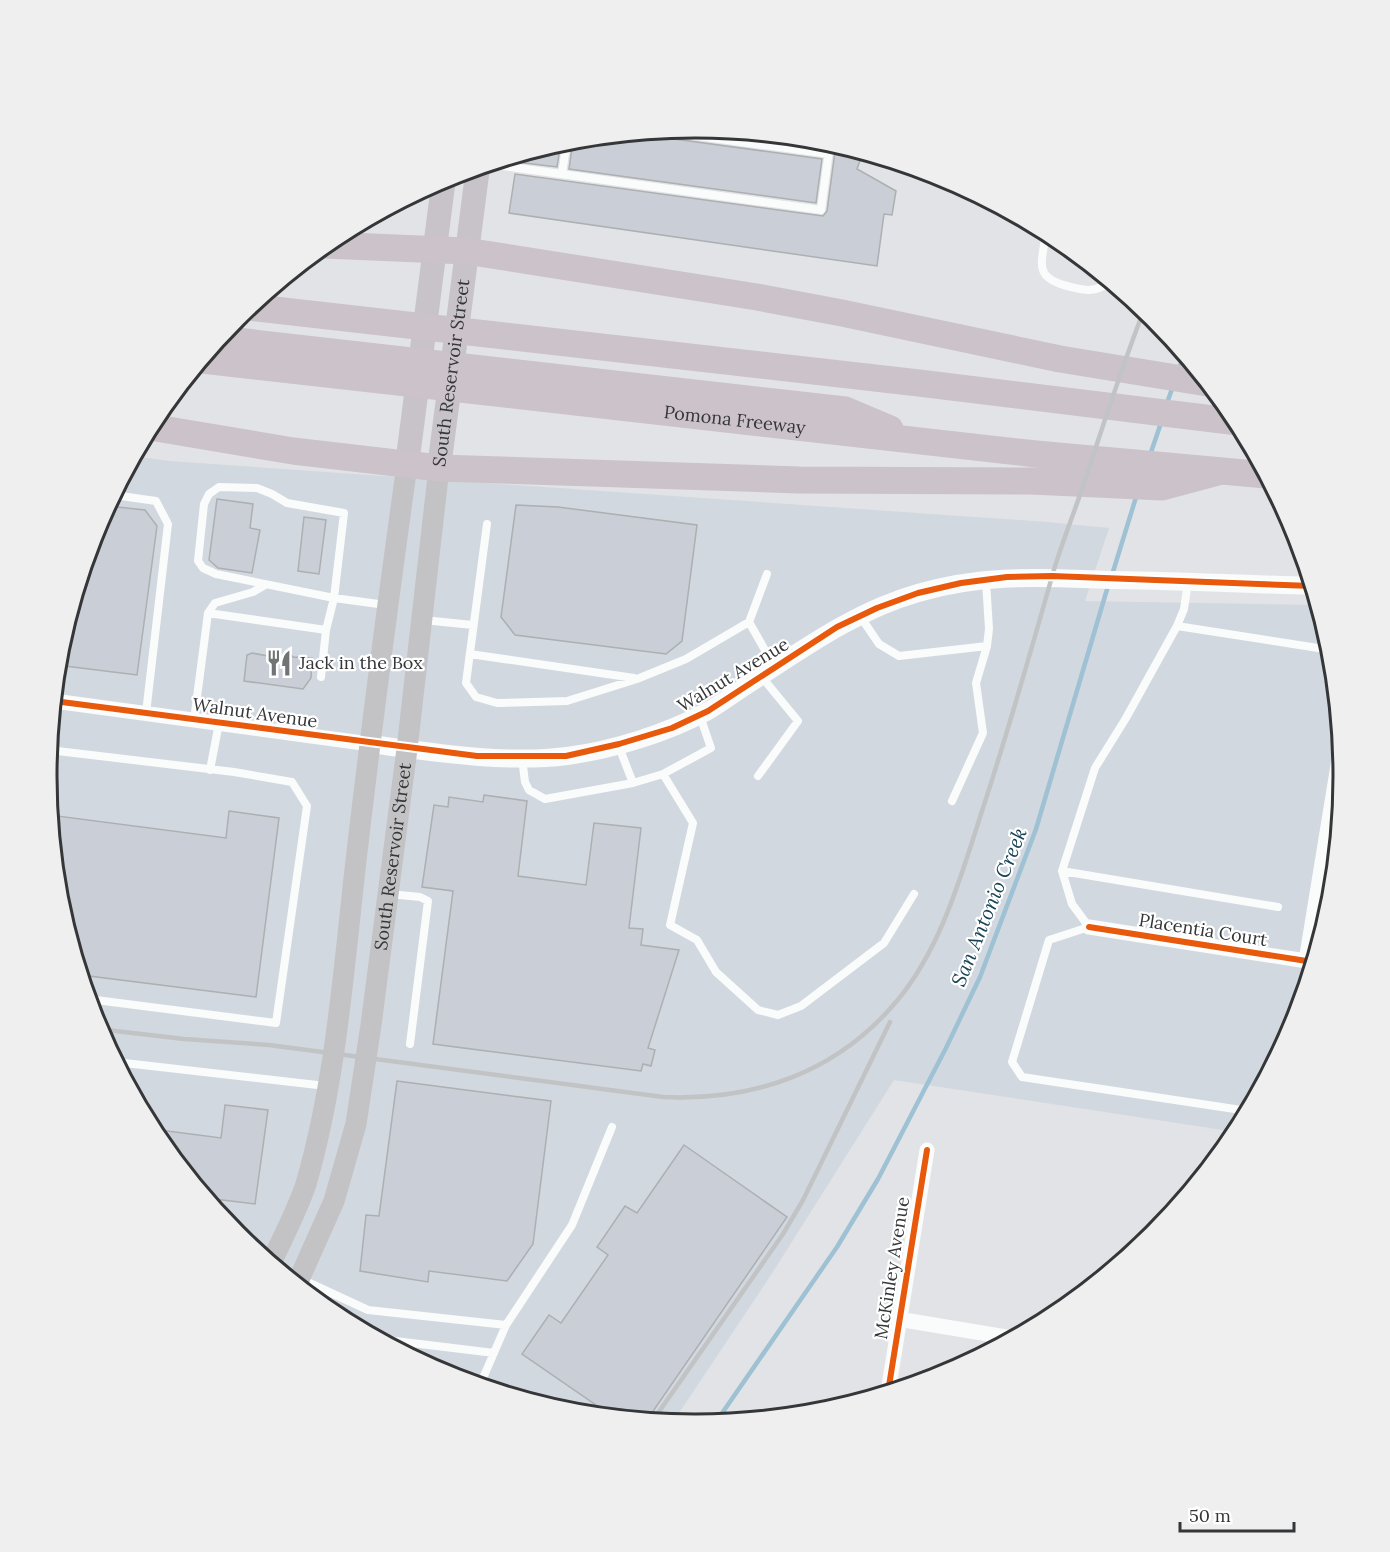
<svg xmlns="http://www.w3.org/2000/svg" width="1390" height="1552" font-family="Lora,serif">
<rect width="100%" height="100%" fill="#e1e3e6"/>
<path fill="#d2d8e0" d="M134,456L169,461L1047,522L1109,528L1085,601L1317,605L1331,650L1343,776L1331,903L1294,1024L1236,1132L894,1080L771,1275L673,1422L568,1412L447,1375L334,1315L236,1234L156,1136L96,1024L59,902L47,776L59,649L96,528Z"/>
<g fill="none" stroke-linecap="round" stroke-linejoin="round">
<path stroke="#9ec1d3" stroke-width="4.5" d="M1179,369L1184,355
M1167,403L1173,386
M1150,455L1161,423
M1112,575L1137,494
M716,1422L837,1247L878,1179L946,1048L980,977L1036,829L1108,586"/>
</g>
<path fill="#c9ced7" stroke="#adafb1" stroke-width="1.5" d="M686,128H695L825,141L823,147Z
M655,131L660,137L822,159L816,203L569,169L573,140L627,134L642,136V133Z
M561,142L557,167L516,162L517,156Z
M836,144L863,152L857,169L896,191L892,215L884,214L877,266L509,213L515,174L823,216L827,211Z
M217,499L253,504L250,528L260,530L252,573L218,568L209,560Z
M516,505L558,507L697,525L682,641L666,654L515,635L501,617Z
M108,506L145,510L157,526L137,675L57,665L59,649L96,528Z
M304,517L326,520L319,574L298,571Z
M252,653L279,658L289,653L293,657L312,658L311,678L303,689L244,681L247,655Z
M484,795L527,801L518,876L586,885L594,823L641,828L629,928L643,929L641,945L679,950L648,1048L655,1050L651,1066L643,1064L641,1071L433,1044L453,891L422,887L434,805L448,807L449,797L483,802Z
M229,811L279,818L256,997L81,975L59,902L50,815L226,838Z
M397,1081L551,1101L533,1244L507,1281L429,1271L428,1282L360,1271L366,1215L379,1216Z
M225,1105L268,1110L255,1204L206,1198L152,1129L221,1138Z
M684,1145L787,1217L647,1420L612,1416L522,1354L549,1315L561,1323L608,1255L597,1247L625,1206L637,1213Z"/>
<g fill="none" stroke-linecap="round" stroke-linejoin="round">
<path stroke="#fafbfb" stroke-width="8" d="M661,131L829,154
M489,164L821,210L830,143
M562,174L567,140
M1046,232C1042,264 1032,278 1071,287C1084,290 1091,292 1104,286L1107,279
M114,495L156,501L168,524L146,713
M487,524L466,683L476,697L497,703L567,701L637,679L686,659L749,622L774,666
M986,581L989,629L987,646
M1188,582L1184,609L1177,626L1126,718L1095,768L1062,871L1278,907
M208,613L215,603L253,592L265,585
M860,616L879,644L899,656L987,646L976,683L983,733L952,801
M423,620L473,625
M749,622L767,574
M1177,626L1331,650
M326,630L334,598L344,513L287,503L272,494L257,488L219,487L209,494L204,504L198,561L203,568L216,574L334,598L386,605
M470,654L634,678
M194,720L208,613L326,630L321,677
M49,750L234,772L292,782L307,806L276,1023L88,999
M522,758L525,782L529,790L545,799L633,783L619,747
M210,770L219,723
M663,774L711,748L700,716
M758,776L798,721L761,676
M633,783L663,774L693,823L670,925L697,940L716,972L758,1010L778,1015L801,1006L884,943L914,894
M1062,871L1072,904L1089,927L1049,940L1012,1062L1022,1077L1248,1111
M389,894L420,897L428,901L410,1044
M116,1062L326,1086
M301,1279L368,1310L506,1325
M379,1339L494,1353
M480,1385L506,1325L572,1225L612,1127"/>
<path stroke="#fafbfb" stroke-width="15" d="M54,701L370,744
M1089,927L1313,962
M1306,961L1341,747
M898,1319L1012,1338
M888,1392L927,1150"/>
<path stroke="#fafbfb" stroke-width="18" d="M370,744C431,752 505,764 567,756C613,750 667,733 708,711C722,703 735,693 749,684C803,649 855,611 918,593C985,573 1045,578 1114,580C1180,581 1246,584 1312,586"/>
<g stroke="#c3c2c4" stroke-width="21">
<path d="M271,1263C283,1237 297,1211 306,1184C337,1077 344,963 357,852C372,723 389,594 407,465"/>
<path id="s1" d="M297,1284L334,1201L356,1124L371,1025L407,749L439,468"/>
</g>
<g stroke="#c8c3c8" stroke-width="24">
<path d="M407,465L444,178"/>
<path id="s2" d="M439,468L478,167"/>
</g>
<g stroke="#ccc2c9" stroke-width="27">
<path d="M325,245L466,251L757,297L842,313L1060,359L1207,383"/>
<path d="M249,307L919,383L1238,422"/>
<path d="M219,339L845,410L890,429"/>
<path id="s3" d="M202,360L1036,454L1266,475"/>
<path d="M150,427L293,451L439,468L799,480L1031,481L1162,487L1218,472"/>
</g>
<path stroke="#c2c3c4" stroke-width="4.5" d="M98,1029L184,1039L269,1045L663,1097C754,1101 836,1073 896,1002C941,949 961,876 982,811C1007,735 1029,658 1051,580C1060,547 1074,514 1085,480C1104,423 1122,366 1144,310
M656,1416L783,1234L803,1200L890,1022"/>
<g stroke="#fff" stroke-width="10">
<path id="cycleway" d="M54,701L477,756H566L619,744L672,728L708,711L837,627L877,608L918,593L961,583L1007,577L1052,576L1312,586
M1089,927L1313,962
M888,1392L927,1150"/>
</g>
<use href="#cycleway" stroke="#e8590c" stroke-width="6"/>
</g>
<defs>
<g id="restaurant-bare" transform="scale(2.07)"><path d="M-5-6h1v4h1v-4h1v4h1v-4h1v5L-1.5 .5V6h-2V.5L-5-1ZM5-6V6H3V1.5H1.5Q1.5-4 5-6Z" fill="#717375" stroke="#fff" stroke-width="2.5" paint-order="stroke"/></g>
</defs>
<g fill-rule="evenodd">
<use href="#restaurant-bare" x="279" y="663"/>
</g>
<g text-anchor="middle" stroke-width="4.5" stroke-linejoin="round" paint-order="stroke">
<g font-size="18" fill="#353638" stroke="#fff">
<text dy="6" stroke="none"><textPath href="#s2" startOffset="96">South Reservoir Street</textPath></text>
<text dy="6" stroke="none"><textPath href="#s3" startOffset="536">Pomona Freeway</textPath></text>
<text transform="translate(733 675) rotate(-31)" y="6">Walnut Avenue</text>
<text transform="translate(255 713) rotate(8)" y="6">Walnut Avenue</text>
<text dy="6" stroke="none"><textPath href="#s1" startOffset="441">South Reservoir Street</textPath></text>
<text transform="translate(1203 930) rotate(9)" y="6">Placentia Court</text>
<text transform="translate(892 1268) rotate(-81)" y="6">McKinley Avenue</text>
</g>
<g font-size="18" fill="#353638" stroke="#fff" text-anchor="start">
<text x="299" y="669">Jack in the Box</text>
</g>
<g font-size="20" font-style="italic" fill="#194455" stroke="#fff">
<text transform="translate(989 907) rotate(-68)" y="7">San Antonio Creek</text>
</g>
</g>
<path d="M0 0H1390V1552H0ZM57 776a638 638 0 1 1 1276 0a638 638 0 1 1-1276 0Z" fill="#efefef" fill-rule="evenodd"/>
<path fill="none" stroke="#353638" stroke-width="3" d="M57 776a638 638 0 1 1 1276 0a638 638 0 1 1-1276 0Z"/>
<path d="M1180 1522v9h114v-9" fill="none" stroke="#353638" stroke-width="3"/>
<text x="1189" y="1522" font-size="18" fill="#353638" stroke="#ffffff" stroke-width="4.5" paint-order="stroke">50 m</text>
</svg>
